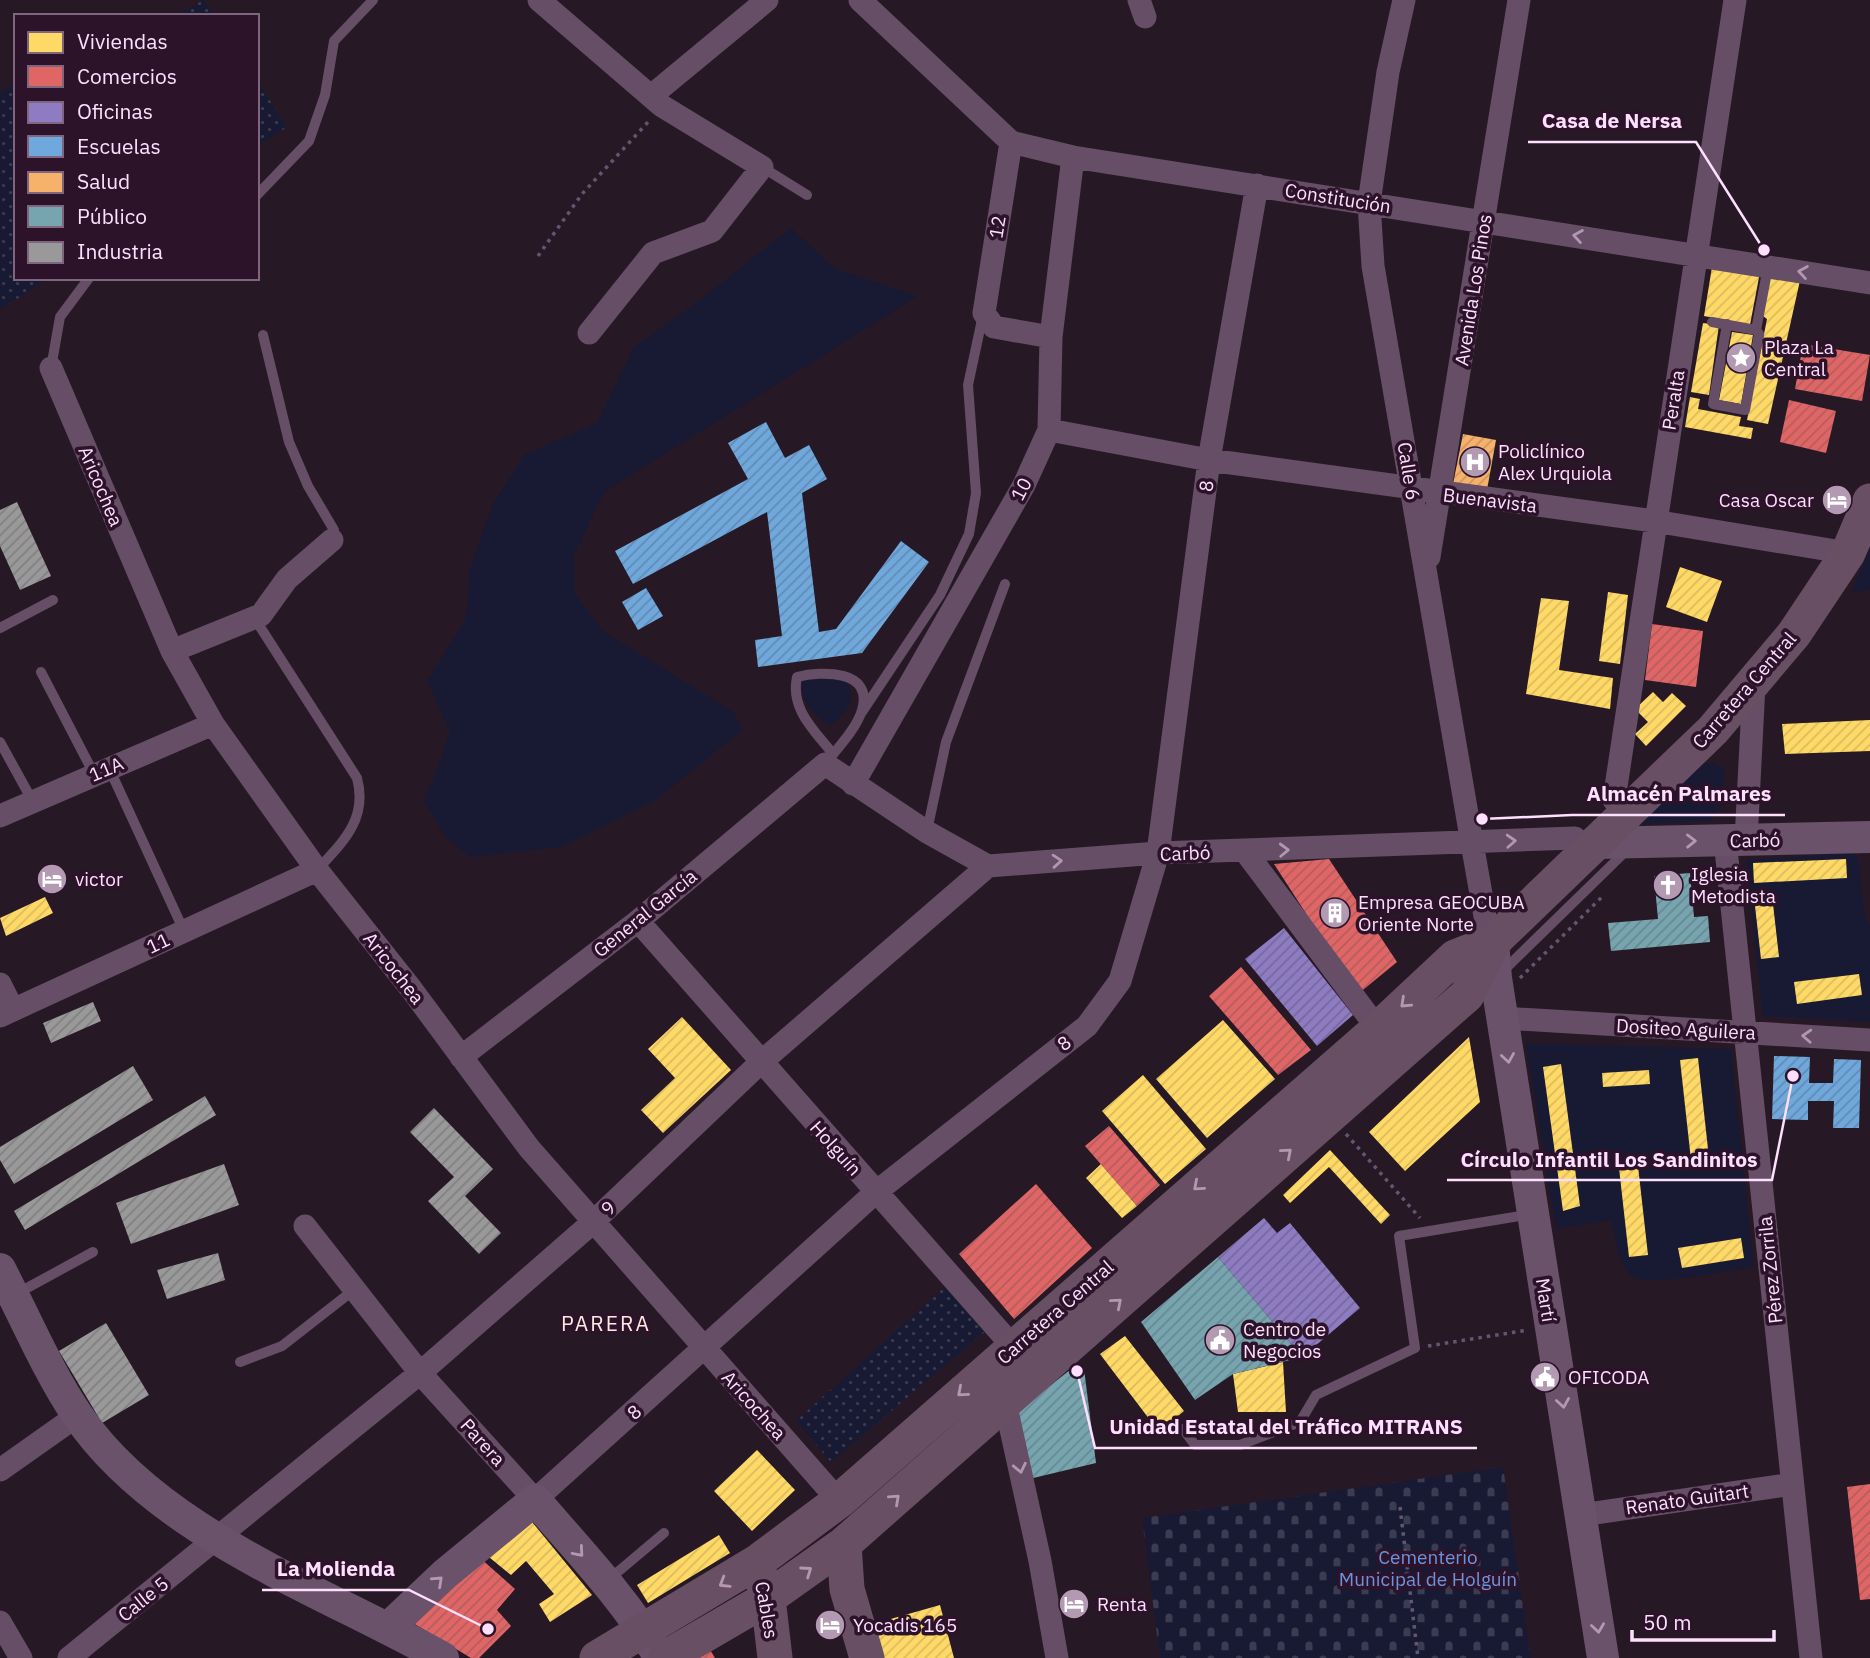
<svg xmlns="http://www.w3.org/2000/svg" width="1870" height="1658" font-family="'IBM Plex Sans',sans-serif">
<defs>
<pattern id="cemetery-stones" width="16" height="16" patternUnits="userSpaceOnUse" patternTransform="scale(1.75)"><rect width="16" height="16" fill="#181a34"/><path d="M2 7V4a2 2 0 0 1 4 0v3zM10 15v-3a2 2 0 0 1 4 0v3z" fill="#3b3b52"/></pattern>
<pattern id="garden-dots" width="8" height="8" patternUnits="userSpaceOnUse" patternTransform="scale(1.75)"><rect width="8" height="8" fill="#181a34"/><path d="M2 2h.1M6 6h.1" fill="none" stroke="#3b3b52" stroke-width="1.8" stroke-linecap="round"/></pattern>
<pattern id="homes-hatch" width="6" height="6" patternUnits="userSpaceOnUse" patternTransform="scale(1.75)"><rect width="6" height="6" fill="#ffd966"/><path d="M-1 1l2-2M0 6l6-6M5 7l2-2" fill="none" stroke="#dbbb61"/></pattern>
<pattern id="shops-hatch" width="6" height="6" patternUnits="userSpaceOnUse" patternTransform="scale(1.75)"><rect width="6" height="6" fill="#e06666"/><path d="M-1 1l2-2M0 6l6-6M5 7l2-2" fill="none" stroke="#b45c5e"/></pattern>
<pattern id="offices-hatch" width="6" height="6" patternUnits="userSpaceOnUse" patternTransform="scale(1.75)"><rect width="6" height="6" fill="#8e7cc3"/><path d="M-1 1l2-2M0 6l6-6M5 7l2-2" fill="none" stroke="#776899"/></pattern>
<pattern id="schools-hatch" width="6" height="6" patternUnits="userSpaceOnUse" patternTransform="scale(1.75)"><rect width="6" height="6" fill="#6fa8dc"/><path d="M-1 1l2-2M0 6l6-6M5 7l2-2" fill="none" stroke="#648ab1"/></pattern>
<pattern id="health-hatch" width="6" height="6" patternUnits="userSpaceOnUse" patternTransform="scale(1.75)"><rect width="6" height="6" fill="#f6b26b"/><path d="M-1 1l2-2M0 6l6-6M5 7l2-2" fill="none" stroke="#cc9663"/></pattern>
<pattern id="public-hatch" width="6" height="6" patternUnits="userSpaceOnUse" patternTransform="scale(1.75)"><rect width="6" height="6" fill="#76a5af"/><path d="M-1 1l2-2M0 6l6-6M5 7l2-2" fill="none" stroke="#698891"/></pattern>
<pattern id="industry-hatch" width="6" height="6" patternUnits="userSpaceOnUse" patternTransform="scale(1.75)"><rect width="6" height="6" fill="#999"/><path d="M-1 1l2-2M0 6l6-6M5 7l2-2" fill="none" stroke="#827f82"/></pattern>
</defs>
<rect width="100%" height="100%" fill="#261925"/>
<path fill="#181a34" d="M791,228L834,268L918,296L604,492L574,555L575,594L603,631L735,713L742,730L656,800L562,847L470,857L445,836L423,800L436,774L450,731L427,681L466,618L470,569L492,506L524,455L597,423L634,347L691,307Z
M1870,547V590L1852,592Z
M843,677C860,695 848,712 831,725C815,718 798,698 802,680Z
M1714,763L1725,769L1722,805L1710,821L1638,824L1703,764Z
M1854,853L1859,862L1865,919L1870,926V1022L1763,1016L1746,860Z
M1526,1043L1731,1049L1754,1267C1731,1270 1647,1289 1631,1275C1617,1263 1616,1238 1611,1220L1556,1229Z"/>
<path fill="url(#cemetery-stones)" d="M1503,1467L1531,1658H1160L1142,1518Z"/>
<path fill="url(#garden-dots)" d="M203,0L216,16H177Z
M257,81L287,127L257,146Z
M16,85V278H49L0,310V92Z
M947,1285L987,1330L831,1462L796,1421Z"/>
<path fill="url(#homes-hatch)" d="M1713,261L1760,272L1750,325L1704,316Z
M1769,271L1801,276L1768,424L1747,420L1767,319L1763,316Z
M1703,323L1719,325L1709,395L1691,392Z
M1732,332L1753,335L1741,404L1719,400Z
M1690,397L1700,399L1698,409L1741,417L1739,426L1753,428L1751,439L1685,427Z
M1680,567L1722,581L1707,622L1666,607Z
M1608,592L1628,595L1620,664L1599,661Z
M1541,598L1569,601L1559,670L1613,678L1610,709L1526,694Z
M1653,692L1663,702L1672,693L1686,706L1646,746L1635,734L1648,722L1635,709Z
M1870,720V751L1785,754L1782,724Z
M1846,859L1847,878L1754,883L1753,863Z
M45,897L53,913L6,936L0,918Z
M1773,904L1779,957L1761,959L1755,906Z
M1859,974L1862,995L1797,1004L1794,982Z
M682,1017L731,1070L663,1133L641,1110L675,1078L648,1049Z
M1223,1020L1275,1079L1207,1138L1156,1079Z
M1469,1037L1480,1102L1405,1171L1369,1132Z
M1698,1058L1709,1158L1691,1160L1680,1060Z
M1561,1064L1580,1206L1563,1211L1543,1067Z
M1649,1070L1650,1084L1603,1087L1602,1073Z
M1143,1075L1206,1149L1165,1184L1102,1111Z
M1330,1150L1390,1215L1381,1224L1329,1167L1290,1203L1283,1195Z
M1101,1164L1137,1206L1122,1218L1086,1178Z
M1638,1166L1648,1255L1629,1257L1619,1168Z
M1741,1238L1744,1258L1682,1268L1678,1248Z
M1125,1336L1184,1411L1159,1432L1100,1354Z
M1283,1362L1286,1412H1238L1233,1374Z
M757,1450L795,1490L752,1531L714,1491Z
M528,1517L592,1595L550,1622L539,1604L554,1594L526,1561L511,1575L484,1553Z
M719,1535L730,1553L648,1603L637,1585Z
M940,1605L954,1658H883L873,1624Z"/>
<path fill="url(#shops-hatch)" d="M1803,344L1870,355L1862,401L1795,389Z
M1789,400L1836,411L1826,453L1780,442Z
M1652,624L1703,631L1696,687L1645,680Z
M1329,859L1397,962L1358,994L1274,864Z
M1241,967L1311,1050L1278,1075L1209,996Z
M1109,1126L1160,1185L1137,1206L1085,1146Z
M1036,1184L1092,1248L1014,1319L959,1254Z
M1870,1484V1599L1860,1600L1847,1487Z
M479,1557L515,1589L497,1610L511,1626L479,1658H471L408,1620Z
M709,1648L715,1658H690Z"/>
<path fill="url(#offices-hatch)" d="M1284,928L1353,1015L1317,1046L1245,959Z
M1264,1218L1277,1233L1290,1223L1360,1308L1302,1357L1218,1257Z"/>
<path fill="url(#schools-hatch)" d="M766,422L785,458L809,445L827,479L802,493L819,632L836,629L901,541L929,562L862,653L758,667L755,640L782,636L767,512L633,584L615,551L748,479L728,443Z
M646,588L663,616L638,630L622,602Z
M1774,1056L1810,1057L1809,1083H1833L1834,1059L1861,1060L1859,1128H1833L1834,1101H1808V1120L1772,1119Z"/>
<path fill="url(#health-hatch)" d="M1463,434L1496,440L1487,490L1453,484Z"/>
<path fill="url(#public-hatch)" d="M1690,873L1694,917L1708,916L1710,942L1611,951L1608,923L1658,919L1654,876Z
M1218,1257L1302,1357L1233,1374L1195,1400L1141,1322Z
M1084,1369L1096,1463L1029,1479L1016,1412L1070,1370Z"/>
<path fill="url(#industry-hatch)" d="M17,502L51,576L20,590L0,546V510Z
M93,1002L101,1021L51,1043L43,1023Z
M133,1066L153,1100L14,1184L0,1160V1147Z
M205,1096L216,1115L25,1230L14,1211Z
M434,1108L493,1169L465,1196L501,1233L479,1254L428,1201L454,1177L410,1132Z
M224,1164L239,1205L131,1244L116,1203Z
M218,1253L225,1280L167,1299L157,1270Z
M106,1323L149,1395L102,1423L59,1351Z"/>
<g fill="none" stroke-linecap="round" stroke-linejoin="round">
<path stroke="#625672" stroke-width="3.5" stroke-dasharray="3.5 5" stroke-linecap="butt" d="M538,256L582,194L649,121
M1520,978L1604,895
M1346,1134L1420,1218
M1428,1346L1528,1330
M1400,1507L1418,1658"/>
<path stroke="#654e66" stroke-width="10" d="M762,167L807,195
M257,195L309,141L325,95L334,41L373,0
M1712,322L1756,330L1768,267
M1727,324L1713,404L1745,410L1759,334L1756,330
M263,335L289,442L308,486L334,530L332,540
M51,368L60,317L89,278
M255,619L357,778C368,819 343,842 317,870
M0,628L53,600
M41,672L94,774
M862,712L940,595L969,534L976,493L968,385L983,315
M0,742L32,800
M825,764C837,749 857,728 862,710C874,669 821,671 797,677C790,709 814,730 833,754
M109,768L184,931
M927,831L946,742L1005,584
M1501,973L1627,850
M16,1294L93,1252
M240,1362L282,1346L355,1289
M1183,1429L1195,1445H1240L1300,1422L1316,1395L1415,1348L1399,1236L1532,1214
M607,1581L664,1533"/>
<path stroke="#654e66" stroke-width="23" d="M539,0L662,106L762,167L712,231L653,253L589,333
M860,0L1011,142L1073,157L1870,283
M1139,0L1145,17
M1404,0L1388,72L1369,203L1373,266L1472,843L1486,922L1493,942
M651,96L767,0
M1011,142L984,313L994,327L1051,337
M51,368L172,651L213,724L317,870L412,990L529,1148L839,1501
M1049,430L1209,460L1654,521L1848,553
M1429,557L1519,0
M172,651L261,615L287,579L332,540
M853,784L1024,485L1049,430L1051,337L1073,157
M1614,800L1735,0
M0,816L213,724
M1725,840L1811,1658
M1746,840L1754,685
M1245,851L1378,1029
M638,921L1023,1358
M0,984L13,1010
M0,1016L317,870
M1502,1018L1870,1040
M461,1057L638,921L825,764L927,832L988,866L1158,853L1575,838
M305,1226L420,1373L535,1500L876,1192L1087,1026L1120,981L1158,853L1209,460L1257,185
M1005,1402L1040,1561L1057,1658
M0,1470L78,1415
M1582,1515L1792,1484
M0,1622L21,1658
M69,1658L420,1373L592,1223L760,1063L988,866"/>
<path stroke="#6a526b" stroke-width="32" d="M1598,843L1870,837
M1493,942L1496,978L1603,1658
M0,1269C24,1315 49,1374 78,1416C158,1533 322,1590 443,1658
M389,1627L445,1574L535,1500C579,1551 626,1600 660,1658"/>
<path stroke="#694f63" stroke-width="35" d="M844,1544L847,1589L867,1658
M762,1579L768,1598L775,1658
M597,1658L757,1562L839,1501L1378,1029L1455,957L1493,942L1713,730L1794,634L1848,553L1870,501
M665,1658L768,1598L844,1544L1467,995L1493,942"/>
</g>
<defs><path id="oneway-chevron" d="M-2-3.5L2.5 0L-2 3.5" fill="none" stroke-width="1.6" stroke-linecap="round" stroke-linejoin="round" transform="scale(1.75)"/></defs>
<g stroke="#b296b2">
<use href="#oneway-chevron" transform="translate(1578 236) rotate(-171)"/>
<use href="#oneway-chevron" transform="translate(1803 272) rotate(-171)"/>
<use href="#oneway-chevron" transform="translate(1511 841) rotate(-3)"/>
<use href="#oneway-chevron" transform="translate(1284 850) rotate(-2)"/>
<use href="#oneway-chevron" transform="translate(1057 861) rotate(-4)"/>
<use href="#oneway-chevron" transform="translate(1807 1036) rotate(-177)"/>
<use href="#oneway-chevron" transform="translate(1020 1468) rotate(78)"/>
</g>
<g stroke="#b498b4">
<use href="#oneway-chevron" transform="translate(1691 841) rotate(-1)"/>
<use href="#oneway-chevron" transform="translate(1508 1058) rotate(81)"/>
<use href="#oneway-chevron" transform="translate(1563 1403) rotate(81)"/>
<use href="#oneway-chevron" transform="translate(579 1552) rotate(49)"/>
<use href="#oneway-chevron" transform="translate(438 1581) rotate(-43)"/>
<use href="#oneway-chevron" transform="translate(1598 1628) rotate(82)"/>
</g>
<g stroke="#b497b0">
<use href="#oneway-chevron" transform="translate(1405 1003) rotate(137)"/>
<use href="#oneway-chevron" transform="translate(1287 1153) rotate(-41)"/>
<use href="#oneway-chevron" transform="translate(1198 1186) rotate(139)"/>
<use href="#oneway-chevron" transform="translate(1117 1303) rotate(-41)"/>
<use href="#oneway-chevron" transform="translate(962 1392) rotate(139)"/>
<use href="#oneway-chevron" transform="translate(895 1499) rotate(-42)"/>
<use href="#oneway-chevron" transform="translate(807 1571) rotate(-35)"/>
<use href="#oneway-chevron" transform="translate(724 1583) rotate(149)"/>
</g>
<defs>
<g id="sight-disc" transform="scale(1.575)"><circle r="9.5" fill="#b29ab2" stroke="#2c132a"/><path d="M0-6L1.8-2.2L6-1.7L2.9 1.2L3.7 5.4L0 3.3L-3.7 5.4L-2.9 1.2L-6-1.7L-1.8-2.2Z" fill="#fff"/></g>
<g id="hospital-disc" transform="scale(1.575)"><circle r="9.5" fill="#b29ab2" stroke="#2c132a"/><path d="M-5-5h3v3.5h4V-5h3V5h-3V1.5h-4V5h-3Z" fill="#fff"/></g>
<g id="hotel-disc" transform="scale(1.575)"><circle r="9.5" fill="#b29ab2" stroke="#2c132a"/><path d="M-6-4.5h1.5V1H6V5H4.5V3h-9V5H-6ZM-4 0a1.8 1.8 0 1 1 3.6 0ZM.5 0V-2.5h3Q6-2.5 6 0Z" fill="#fff"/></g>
<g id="church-disc" transform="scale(1.575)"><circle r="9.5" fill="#b29ab2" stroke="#2c132a"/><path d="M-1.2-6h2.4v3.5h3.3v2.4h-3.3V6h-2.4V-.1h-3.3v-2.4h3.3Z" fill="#fff"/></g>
<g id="building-disc" transform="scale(1.575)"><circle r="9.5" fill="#b29ab2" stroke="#2c132a"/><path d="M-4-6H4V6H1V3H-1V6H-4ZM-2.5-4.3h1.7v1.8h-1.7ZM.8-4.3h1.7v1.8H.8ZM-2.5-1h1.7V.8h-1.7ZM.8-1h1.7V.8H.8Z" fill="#fff"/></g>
<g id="civic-disc" transform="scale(1.575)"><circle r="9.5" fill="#b29ab2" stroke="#2c132a"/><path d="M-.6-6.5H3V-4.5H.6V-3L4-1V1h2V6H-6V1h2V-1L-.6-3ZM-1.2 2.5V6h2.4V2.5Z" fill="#fff"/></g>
</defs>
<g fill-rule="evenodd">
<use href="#sight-disc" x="1741" y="358"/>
<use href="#hospital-disc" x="1475" y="462"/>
<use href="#hotel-disc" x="1837" y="500"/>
<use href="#hotel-disc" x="52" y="879"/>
<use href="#church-disc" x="1668" y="885"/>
<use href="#building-disc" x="1335" y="913"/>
<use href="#civic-disc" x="1220" y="1340"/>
<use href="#civic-disc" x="1545" y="1377"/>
<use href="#hotel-disc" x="1074" y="1604"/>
<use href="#hotel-disc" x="830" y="1625"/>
</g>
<g text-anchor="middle" stroke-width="7" stroke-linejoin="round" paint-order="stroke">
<g font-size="19" fill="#fedffe" stroke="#2c132a">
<text transform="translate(1338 198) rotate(9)" y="7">Constitución</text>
<text transform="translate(997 227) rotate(-81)" y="7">12</text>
<text transform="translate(1473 290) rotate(-81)" y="7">Avenida Los Pinos</text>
<text transform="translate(1673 400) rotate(-81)" y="7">Peralta</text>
<text transform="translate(1409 471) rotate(81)" y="7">Calle 6</text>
<text transform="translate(101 486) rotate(67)" y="7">Aricochea</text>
<text transform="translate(1206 486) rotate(-83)" y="7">8</text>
<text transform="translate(1021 489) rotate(-63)" y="7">10</text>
<text transform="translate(1490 500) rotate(7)" y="7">Buenavista</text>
<text transform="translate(1744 690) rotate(-49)" y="7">Carretera Central</text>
<text transform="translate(106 769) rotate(-23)" y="7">11A</text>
<text transform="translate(1755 840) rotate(-1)" y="7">Carbó</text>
<text transform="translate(1185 853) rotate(-2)" y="7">Carbó</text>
<text transform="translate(645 913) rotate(-39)" y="7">General García</text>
<text transform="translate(158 943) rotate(-25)" y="7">11</text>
<text transform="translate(394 968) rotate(52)" y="7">Aricochea</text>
<text transform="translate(1686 1029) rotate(3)" y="7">Dositeo Aguilera</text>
<text transform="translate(1064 1043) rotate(-38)" y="7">8</text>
<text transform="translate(836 1148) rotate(48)" y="7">Holguín</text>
<text transform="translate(608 1208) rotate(-44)" y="7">9</text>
<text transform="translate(1770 1270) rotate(-96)" y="7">Pérez Zorrila</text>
<text transform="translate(1546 1300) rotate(81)" y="7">Martí</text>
<text transform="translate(1055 1312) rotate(-41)" y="7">Carretera Central</text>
<text transform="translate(754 1405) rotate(48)" y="7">Aricochea</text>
<text transform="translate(634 1412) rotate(-42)" y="7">8</text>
<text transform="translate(483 1442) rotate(48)" y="7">Parera</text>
<text transform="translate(1687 1499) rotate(-8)" y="7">Renato Guitart</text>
<text transform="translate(143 1599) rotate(-39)" y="7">Calle 5</text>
<text transform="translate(767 1610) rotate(80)" y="7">Cables</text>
</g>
<g font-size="19" fill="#fedffe" stroke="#2c132a" text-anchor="start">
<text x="1764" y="354">Plaza La<tspan x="1764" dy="22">Central</tspan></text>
<text x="1498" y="458">Policlínico<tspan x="1498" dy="22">Alex Urquiola</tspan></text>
<text x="1814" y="507" text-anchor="end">Casa Oscar</text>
<text x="1691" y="881">Iglesia<tspan x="1691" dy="22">Metodista</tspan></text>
<text x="75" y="886">victor</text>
<text x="1358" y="909">Empresa GEOCUBA<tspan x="1358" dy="22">Oriente Norte</tspan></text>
<text x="1243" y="1336">Centro de<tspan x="1243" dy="22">Negocios</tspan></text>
<text x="1568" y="1384">OFICODA</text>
<text x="1097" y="1611">Renta</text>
<text x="853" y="1632">Yocadis 165</text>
</g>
<g font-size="19" fill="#6b93de" stroke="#2c132a">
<text x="1428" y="1564">Cementerio<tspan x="1428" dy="22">Municipal de Holguín</tspan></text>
</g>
<g font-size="21" letter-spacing="2" fill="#fee9e1" stroke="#2c132a">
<text x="606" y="1331">PARERA</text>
</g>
</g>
<path fill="none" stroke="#fedffe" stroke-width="2.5" d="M1764 250L1696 142H1528M1482 819L1572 815H1785M1793 1076L1772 1180H1447M1077 1371L1095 1448H1477M488 1629L409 1590H262"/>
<g fill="#fedffe" stroke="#2c132a" stroke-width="2.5">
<circle cx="1764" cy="250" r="7"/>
<circle cx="1482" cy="819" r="7"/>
<circle cx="1793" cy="1076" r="7"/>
<circle cx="1077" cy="1371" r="7"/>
<circle cx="488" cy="1629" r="7"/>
</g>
<g font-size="21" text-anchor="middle" font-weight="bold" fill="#fedffe" stroke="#2c132a" stroke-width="7" stroke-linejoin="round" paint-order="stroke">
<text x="1612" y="128">Casa de Nersa</text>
<text x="1679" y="801">Almacén Palmares</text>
<text x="1609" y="1167">Círculo Infantil Los Sandinitos</text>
<text x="1286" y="1434">Unidad Estatal del Tráfico MITRANS</text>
<text x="336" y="1576">La Molienda</text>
</g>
<rect x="14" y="14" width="245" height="266" fill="#2c132a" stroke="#80657f" stroke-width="2"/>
<rect x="28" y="32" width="35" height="21" fill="#ffd966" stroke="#80657f" stroke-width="2"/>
<text x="77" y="49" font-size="21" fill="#fedffe">Viviendas</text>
<rect x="28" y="66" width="35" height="21" fill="#e06666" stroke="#80657f" stroke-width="2"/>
<text x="77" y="84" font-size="21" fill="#fedffe">Comercios</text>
<rect x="28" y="102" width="35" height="21" fill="#8e7cc3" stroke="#80657f" stroke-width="2"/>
<text x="77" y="119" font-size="21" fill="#fedffe">Oficinas</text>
<rect x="28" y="136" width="35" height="21" fill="#6fa8dc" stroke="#80657f" stroke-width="2"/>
<text x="77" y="154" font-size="21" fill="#fedffe">Escuelas</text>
<rect x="28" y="172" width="35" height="21" fill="#f6b26b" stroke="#80657f" stroke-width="2"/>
<text x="77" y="189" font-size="21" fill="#fedffe">Salud</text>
<rect x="28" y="206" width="35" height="21" fill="#76a5af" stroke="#80657f" stroke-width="2"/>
<text x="77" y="224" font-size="21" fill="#fedffe">Público</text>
<rect x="28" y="242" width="35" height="21" fill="#999999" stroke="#80657f" stroke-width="2"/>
<text x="77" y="259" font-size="21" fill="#fedffe">Industria</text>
<path d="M1632 1630v10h142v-10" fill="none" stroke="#fedffe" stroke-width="3.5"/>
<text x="1643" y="1630" font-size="21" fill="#fedffe" stroke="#2c132a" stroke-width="5" paint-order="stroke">50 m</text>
</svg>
